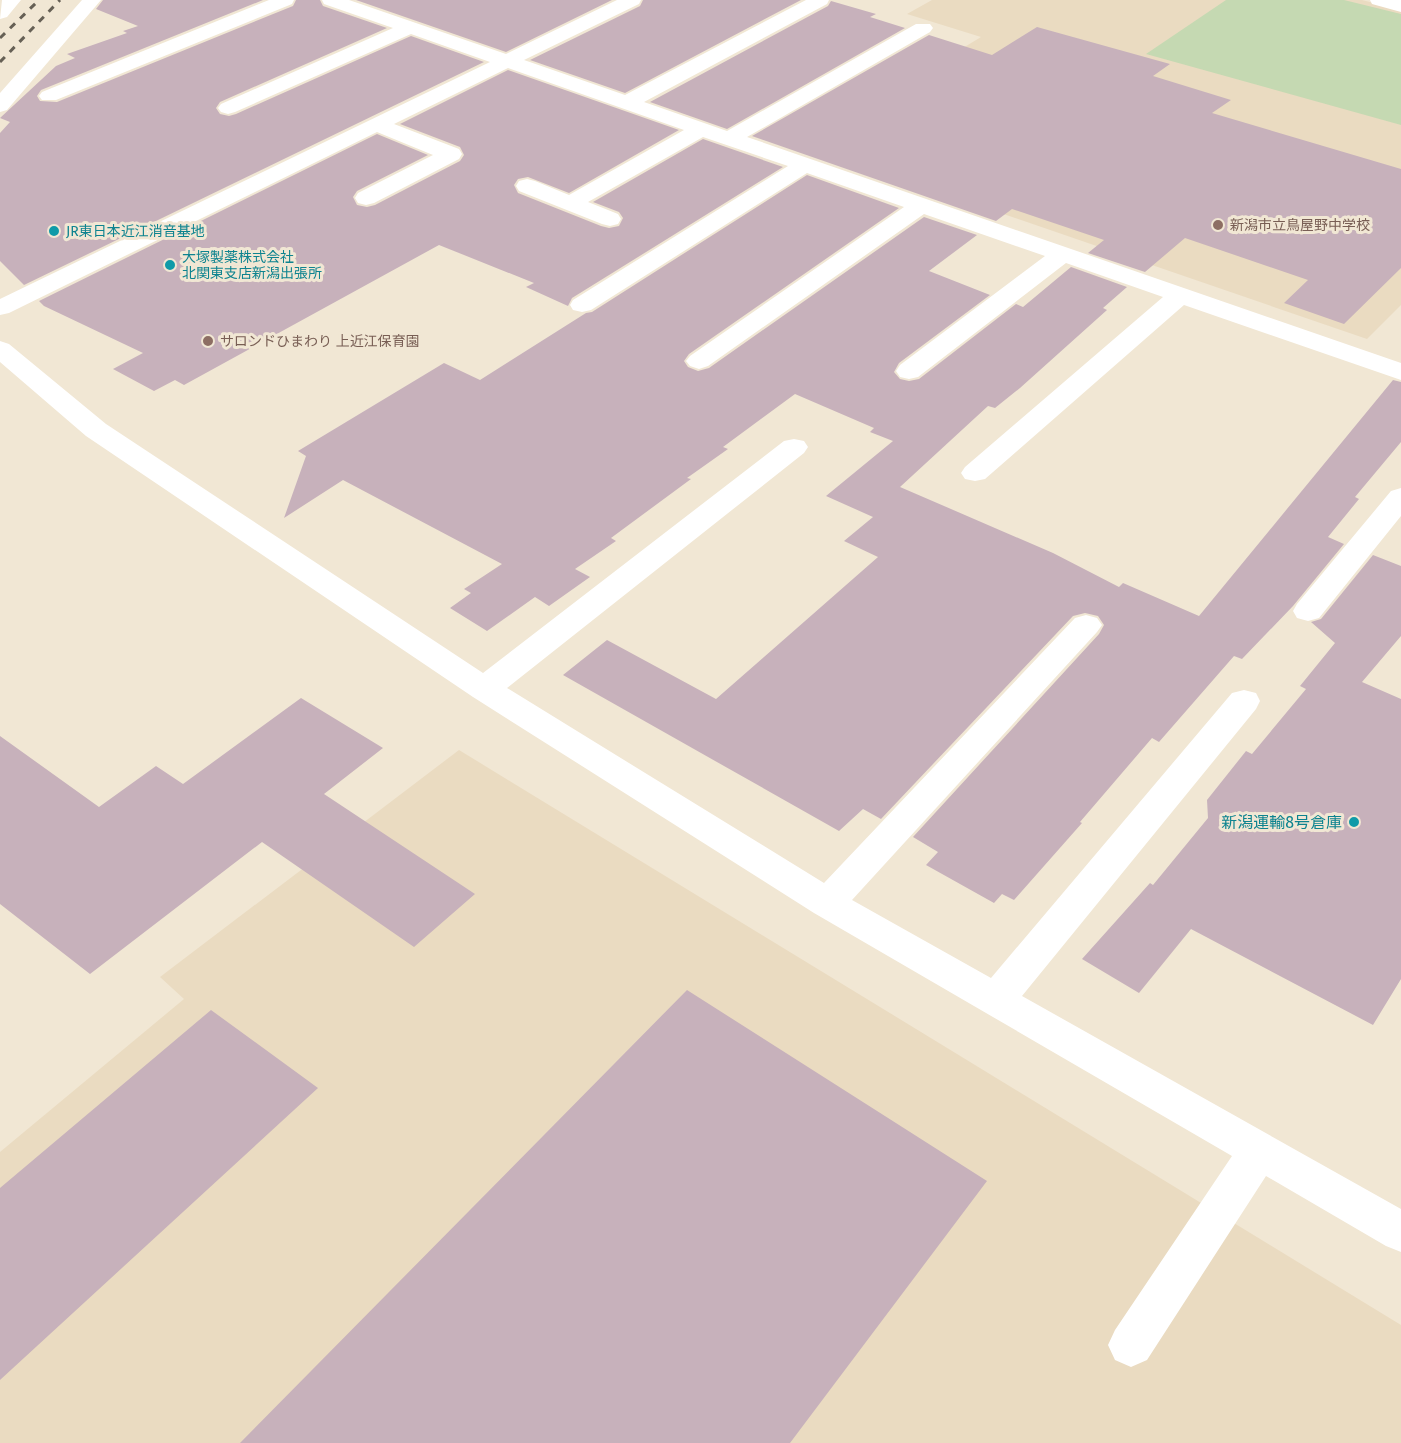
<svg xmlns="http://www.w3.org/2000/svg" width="1401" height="1443" font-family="'Fira Sans','Noto Sans JP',sans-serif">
<rect width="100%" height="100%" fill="#f1e7d4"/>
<path fill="#eadbc1" d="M932,0H1362L1401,10V305L1367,339L803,145L981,37L907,14Z
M459,750L1401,1325V1443H0V1152L184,999L160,977Z"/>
<path fill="#c5d9b2" d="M1226,0H1344L1401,14V125L1146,54Z"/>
<path fill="#c7b1bb" d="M103,0H263L41,90L37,96L40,101L57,102L293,6L296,0H320L323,6L387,28L220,102L216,108L220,114L229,116L236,114L411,36L484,62L24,285L0,261V133L10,122L0,118L56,66L75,58L67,54L127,33L123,31L138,26L96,9Z
M356,0H612L506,52Z
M643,0H801L625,93L530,60L640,6Z
M831,1L876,14L870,17L905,28L727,129L650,102L828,6Z
M1037,27L1170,64L1153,76L1231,100L1212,113L1401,169V268L1344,324L1284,303L1308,280L1185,238L1145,272L1088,253L1104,240L1012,209L996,221L752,136L929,35L992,55Z
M508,70L679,130L569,193L528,177L518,179L514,185L518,193L601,226L609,228L619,226L623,218L619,212L593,202L703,139L783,167L572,298L568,306L526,287L534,283L439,245L184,385L175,380L154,391L113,369L143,353L44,306L39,301L377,134L428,155L357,191L353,197L357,205L367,207L375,205L460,161L464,155L460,147L400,124Z
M807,175L899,208L689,354L684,361L688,367L698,371L709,368L924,217L977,235L929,271L990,295L899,363L894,372L900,379L909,381L919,379L1016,304L1023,307L1071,267L1127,287L1103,308L1107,310L1020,388L995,408L988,406L900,487L1053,553L1119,587L1123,583L1199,616L1393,380L1401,382V442L1355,497L1359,499L1328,537L1344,544L1293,606L1242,659L1234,656L1159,742L1152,738L1080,822L1082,823L1014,900L1002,894L994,903L926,865L938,852L913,837L1099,634L1104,625L1098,616L1085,613L1073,616L881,819L863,809L839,831L563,675L607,640L716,699L878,557L844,541L873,517L826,496L893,441L870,432L874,428L795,394L723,447L728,449L687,478L691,479L611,538L616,541L575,569L590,577L549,606L535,597L487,631L450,608L471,593L464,589L502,564L343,480L284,518L306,456L298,451L444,363L480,380L586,313L592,312Z
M1373,555L1401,566V636L1362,682L1401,699V979L1373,1025L1191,929L1139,993L1082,959L1150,883L1153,885L1208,818L1207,800L1246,751L1252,754L1306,689L1300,686L1335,643L1311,622L1321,619Z
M301,698L383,748L324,794L475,894L414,947L262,842L90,974L0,904V736L99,807L156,766L183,784Z
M687,990L987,1181L790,1443H240Z
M211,1010L318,1088L0,1380V1188Z"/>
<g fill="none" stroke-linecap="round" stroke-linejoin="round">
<path fill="#fff" fill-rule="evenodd" d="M2,0H21L7,17L0,19Z
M82,0H101L7,110L0,112V93Z
M269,0H294L292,4L56,100H42L39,96L42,92Z
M322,0H349L506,54L617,0H641L639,4L524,60L625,95L806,0H829L827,4L644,102L727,131L916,24H930L933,28L930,32L747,137L1401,363V380L1184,305L985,479L975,481L965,479L961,473L965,467L1163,297L1066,263L918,377L909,379L900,377L896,371L900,365L1045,256L924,214L708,366L699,369L690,366L686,361L690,356L904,207L807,173L591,310L582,312L573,310L570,305L573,300L788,166L703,137L588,202L618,214L621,219L618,224L610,226L602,224L519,191L516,186L519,181L527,179L535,181L569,195L684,130L508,68L394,124L459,149L462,154L459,159L374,203L366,205L358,203L355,198L358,193L433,155L377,132L9,313L0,315V299L490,62L411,34L235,112L228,114L221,112L218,108L221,104L393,28L324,4Z
M1370,0H1401V12L1372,4Z
M0,341L9,344L106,424L483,673L784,441L794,439L804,441L808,447L804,453L507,688L824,883L1075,618L1086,615L1097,618L1102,625L1097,632L852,900L991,978L1232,693L1244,690L1256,693L1260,701L1256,709L1022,996L1401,1209V1252L1386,1246L1266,1176L1147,1360L1131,1367L1115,1360L1108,1345L1115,1330L1232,1156L814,913L473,697L86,436L0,362Z
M1401,488V516L1319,618L1308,621L1297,618L1293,611L1297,604L1391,491Z"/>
<path stroke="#666055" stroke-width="3" stroke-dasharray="7 7" stroke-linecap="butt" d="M0,38L39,0
M0,62L60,0"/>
</g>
<g fill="#8d6e63" stroke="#f1e7d4" stroke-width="2">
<circle cx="1218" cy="225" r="6"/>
<circle cx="208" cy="341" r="6"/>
</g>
<g fill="#0f9aa8" stroke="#f1e7d4" stroke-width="2">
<circle cx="54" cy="231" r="6"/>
<circle cx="170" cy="265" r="6"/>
<circle cx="1354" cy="822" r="6"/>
</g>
<g text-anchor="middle" stroke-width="6" stroke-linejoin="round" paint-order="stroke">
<g font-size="14" fill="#785e54" stroke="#f1e7d4" text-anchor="start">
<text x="1230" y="230">新潟市立鳥屋野中学校</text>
<text x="220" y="346">サロンドひまわり 上近江保育園</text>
</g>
<g font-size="14" fill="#0d838f" stroke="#f1e7d4" text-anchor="start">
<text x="66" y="236">JR東日本近江消音基地</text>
<text x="182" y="262">大塚製薬株式会社<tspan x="182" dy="16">北関東支店新潟出張所</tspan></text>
</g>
<g font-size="16" fill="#0d838f" stroke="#f1e7d4" text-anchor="end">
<text x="1342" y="828">新潟運輸8号倉庫</text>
</g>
</g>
</svg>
